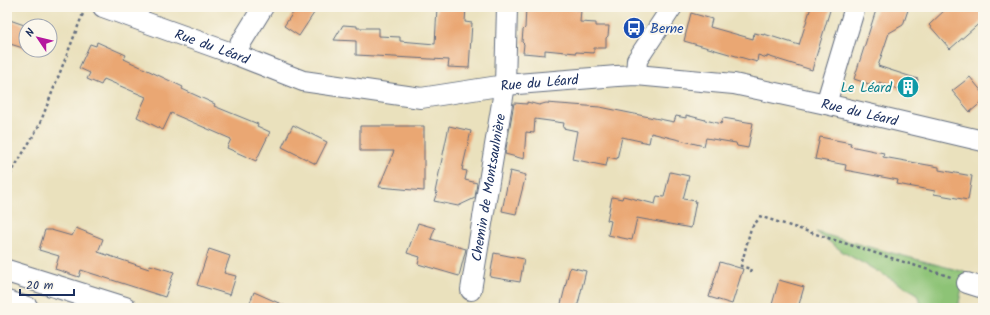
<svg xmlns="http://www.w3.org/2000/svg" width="990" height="315" font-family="Kalam,sans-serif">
<rect width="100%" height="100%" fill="#fbf7ec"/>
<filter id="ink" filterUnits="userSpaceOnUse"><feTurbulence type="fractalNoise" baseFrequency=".025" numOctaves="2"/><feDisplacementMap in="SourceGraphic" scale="8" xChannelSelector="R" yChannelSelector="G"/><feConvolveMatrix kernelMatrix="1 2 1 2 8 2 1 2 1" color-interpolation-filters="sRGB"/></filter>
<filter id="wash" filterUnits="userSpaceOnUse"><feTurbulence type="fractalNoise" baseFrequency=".012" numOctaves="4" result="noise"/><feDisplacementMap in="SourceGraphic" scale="16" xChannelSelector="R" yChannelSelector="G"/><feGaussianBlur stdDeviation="0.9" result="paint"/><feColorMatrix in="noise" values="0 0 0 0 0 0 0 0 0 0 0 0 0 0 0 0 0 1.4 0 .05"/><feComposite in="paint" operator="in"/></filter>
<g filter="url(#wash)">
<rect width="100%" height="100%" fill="#eae1bd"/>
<path fill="#8dc376" stroke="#54796a" d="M816,232L858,244L965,272L958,308H923L916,293L843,252Z"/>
<g id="blocks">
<path fill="#eaa773" d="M297,7H318L299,36L284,26Z
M437,7H466L465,22L472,23L469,68L448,67L449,60L356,55V41L334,40L343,25L357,26V28H379V36L400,37V41L435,44Z
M526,7H545L581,10L580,22L596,23V26H609L608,36L606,38V48H594V53L576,52V53L545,50V55L523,53L524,44L522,42L523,30L525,28Z
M811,7H831L812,70L767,56V58L758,55L757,62L684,41L691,13L712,19L710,27L753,39L754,33L764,35V34L799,45Z
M877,7H909L903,25L889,33L878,66L918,79L913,95L879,82V84L873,82L872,85L854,79Z
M948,7H983V20L950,49L929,25Z
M7,19L27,26H26V49L7,43Z
M97,42L126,55L124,59L183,87L182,89L215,104L214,106L258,124L257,126L270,132L256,161L227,148L231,139L171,113L163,130L137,117L146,97L104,79L101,85L87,79L90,73L79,68L90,44L96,46Z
M970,77L983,93V101L970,112L952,91Z
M527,102L539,105L546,103L600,107L674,122L676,116L686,118V115L721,124L723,118L753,123L748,148L737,146L736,143L706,138L704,146L651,133L649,143L622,137L617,159L608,157L606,166L572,159L577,131L563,128L564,123L535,119L534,133L526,132L524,159L505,154L514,103L527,104Z
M293,125L327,142L316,164L282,147Z
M360,126H424V191L379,187L394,151H360Z
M449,126L471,131L462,170L467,171L465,180L477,183L475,198L458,206L434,201L437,192H435Z
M820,137L851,143L850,146L884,153L883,157L939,167V170L972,176L968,200L934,194L935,191L897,184L898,180L845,170L846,165L815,159Z
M510,171L526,175L516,214L502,211Z
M670,172L689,176L683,199L696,201L691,228L637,218L632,240L608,235L611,221L607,220L612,197L622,199L623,196L655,204L657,196L664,197Z
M418,223L435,228L431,239L466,249L459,276L418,264L420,257L407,253Z
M76,228L103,239L98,252L149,269L150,265L174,272L165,297L81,270L79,277L55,269L59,256L39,250L45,230H51L72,236Z
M209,249L230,256L224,273L236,276L230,295L197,285Z
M494,253L524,259L520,282L490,277Z
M720,262L743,269L732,304L709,297Z
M570,267L586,271L577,308H560Z
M779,280L804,287L798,308H771Z
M254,292L290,308H248Z"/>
</g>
</g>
<g filter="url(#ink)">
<use href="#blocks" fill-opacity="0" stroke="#636d7f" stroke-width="1"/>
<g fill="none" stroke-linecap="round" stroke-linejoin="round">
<g stroke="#636d7f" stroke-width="22">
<g id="street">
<path id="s1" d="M103,7L234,54L303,81L421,98L505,85L617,76L636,75L734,84L826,104L983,141"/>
<path d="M234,54L263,7"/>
<path d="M636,75L637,60L672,7"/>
<path d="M826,104L855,7"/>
<path d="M967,283L983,288"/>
<path id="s2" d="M471,290L505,85L507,7"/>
</g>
</g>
<g stroke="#636d7f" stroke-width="24">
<path id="primary" d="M7,271L125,308
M7,302L27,308"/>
</g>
<path stroke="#636d7f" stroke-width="2.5" stroke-dasharray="3 3" stroke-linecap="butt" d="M7,180L39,126L84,11
M759,216L951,277
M750,272L751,269L741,266L751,228L758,220"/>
<use href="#street" stroke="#fff" stroke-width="20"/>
<use href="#primary" stroke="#fff" stroke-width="22"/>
</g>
</g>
<defs>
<g id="bus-disc" transform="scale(1.15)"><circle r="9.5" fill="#1a4fb4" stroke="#fbf7ec"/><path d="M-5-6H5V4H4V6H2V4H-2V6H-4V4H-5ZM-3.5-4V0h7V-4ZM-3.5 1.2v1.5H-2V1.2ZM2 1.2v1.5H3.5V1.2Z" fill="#fff"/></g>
<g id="building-disc" transform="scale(1.15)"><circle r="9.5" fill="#0f9aa8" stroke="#fbf7ec"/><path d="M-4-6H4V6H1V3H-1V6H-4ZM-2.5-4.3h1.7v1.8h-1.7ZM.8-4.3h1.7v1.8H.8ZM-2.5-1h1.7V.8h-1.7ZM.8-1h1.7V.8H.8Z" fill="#fff"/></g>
</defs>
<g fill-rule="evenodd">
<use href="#bus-disc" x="634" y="28"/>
<use href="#building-disc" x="908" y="87"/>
</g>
<g text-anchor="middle" stroke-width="4" stroke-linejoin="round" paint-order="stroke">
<g font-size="14" fill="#164399" stroke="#fbf7ec" text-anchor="start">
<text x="650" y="33">Berne</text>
</g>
<g font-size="14" fill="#1b2f5e" stroke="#fbf7ec">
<text dy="5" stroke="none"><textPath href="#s1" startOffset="116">Rue du Léard</textPath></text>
<text dy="5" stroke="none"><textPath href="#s1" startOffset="452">Rue du Léard</textPath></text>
<text dy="5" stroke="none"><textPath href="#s1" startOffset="776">Rue du Léard</textPath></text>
<text dy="5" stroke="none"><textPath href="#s2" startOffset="104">Chemin de Montsaulnière</textPath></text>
</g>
<g font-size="14" fill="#0d838f" stroke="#fbf7ec" text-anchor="end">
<text x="892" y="92">Le Léard</text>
</g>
</g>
<rect width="990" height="315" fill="none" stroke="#fbf7ec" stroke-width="24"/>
<g transform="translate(38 38) rotate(305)"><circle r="19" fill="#fbf7ec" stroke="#a1a7b3"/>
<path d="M0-3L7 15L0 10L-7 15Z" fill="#b5179e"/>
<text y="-6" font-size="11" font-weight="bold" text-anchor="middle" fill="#1b2f5e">N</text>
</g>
<path d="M20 289v6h54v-6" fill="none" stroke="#1b2f5e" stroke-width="2"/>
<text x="26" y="289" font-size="12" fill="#1b2f5e" stroke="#fbf7ec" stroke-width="3" paint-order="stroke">20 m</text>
</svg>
